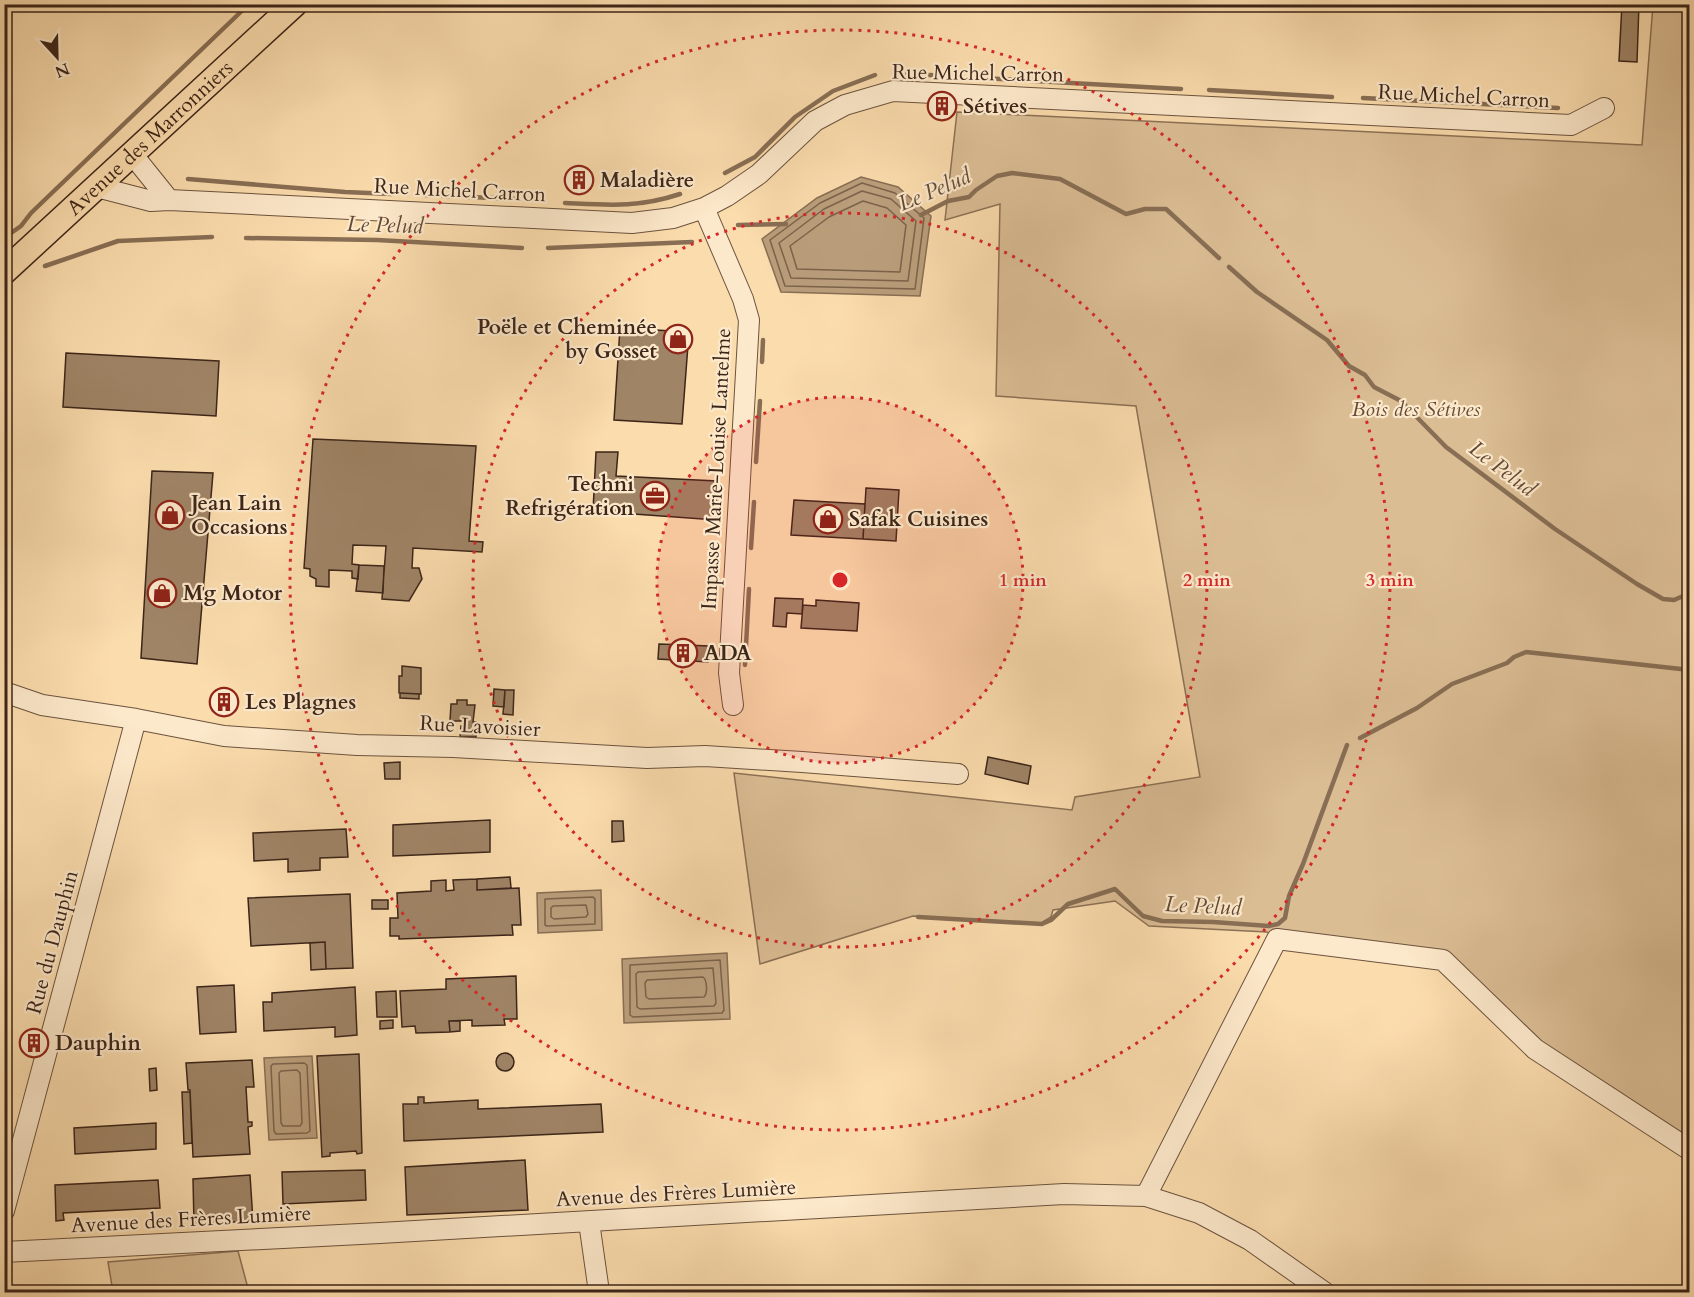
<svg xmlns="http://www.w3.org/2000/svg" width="1694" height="1297" font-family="Cardo,serif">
<rect width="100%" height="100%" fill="#fbdcad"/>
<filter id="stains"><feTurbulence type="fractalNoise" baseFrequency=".00333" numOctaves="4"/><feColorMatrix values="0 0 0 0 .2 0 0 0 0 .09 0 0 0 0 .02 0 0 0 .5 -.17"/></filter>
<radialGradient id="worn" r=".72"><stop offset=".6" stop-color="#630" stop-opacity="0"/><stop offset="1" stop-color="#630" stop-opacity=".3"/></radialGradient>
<path fill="#dbbd94" stroke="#8c7156" stroke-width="1.5" d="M1653,5H1689V1143L1535,1049L1443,960L1277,939L1267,932L1149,926L1115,901L1053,910L1051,917L1041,923L913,916L760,964L734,773L1072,810L1075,797L1200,777L1136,406L996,396L1000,204L945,220L957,112L1642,145Z
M238,1251L249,1292H113L108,1262Z"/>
<path fill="#ba9e7b" stroke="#886e54" stroke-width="1.5" d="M861,177L898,187L931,216L920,296L781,292L762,239L817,198Z
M601,890L602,930L538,933L537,893Z
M727,953L730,1019L624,1023L622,959Z
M312,1056L317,1138L269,1140L264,1058Z"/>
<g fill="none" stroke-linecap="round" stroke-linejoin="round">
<path stroke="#7b624a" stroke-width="1.5" d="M862,183L895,193L924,218L915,289L785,286L770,240L820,203Z
M862,191L891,199L916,221L908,281L791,278L779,243L824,209Z
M863,201L887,208L906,225L900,272L797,269L790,246L829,217Z
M593,897L595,899V924L547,926L545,925V899Z
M586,905L588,914L586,917L554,919L551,917V908L553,906Z
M720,960L724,1010L722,1013L633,1017L630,1015V965Z
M713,968L716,1003L714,1006L640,1009L637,1007L636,974L638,972Z
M703,977C707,980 708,993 704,997L649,999L646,997L645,983L647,980Z
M304,1063L307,1065L310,1131L307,1133L276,1134L274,1131L271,1066L273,1064Z
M297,1070L300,1073L302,1123L300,1126H283L281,1123L279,1073L281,1071Z"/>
<path stroke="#886e54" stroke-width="4.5" d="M907,74L950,76
M982,78L1181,89
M1209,90L1332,97
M1363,98L1558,108
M725,173L755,157L795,117L833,91L875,75
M188,179L345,192L392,194
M424,195L516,199
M565,203C608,205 638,208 680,194
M921,215L948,201L969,197L976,190L997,176L1012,173L1060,179L1126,214L1145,209H1166L1219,258
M738,225L786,224
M4,238L21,226L31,213L249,4
M246,238L377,240L522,248
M548,248L692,242
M45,266L118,241L212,237
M1229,267L1257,292L1327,340L1349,366L1365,375L1374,387L1401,401L1446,447L1555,529L1637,584L1663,599L1674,600L1690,593
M762,362L763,340
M756,462L760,401
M751,548L754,502
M745,665L749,589
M1360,738L1417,708L1452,684L1507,663L1514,657L1526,652L1690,670
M918,917L1042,924L1051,920L1068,904L1115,889L1143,916L1162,921L1213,922L1269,926L1278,924L1285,918L1289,896L1303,864L1347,745"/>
</g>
<path fill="#9f8466" stroke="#3c2519" stroke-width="1.5" d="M1622,4H1639L1637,62L1619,61Z
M620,328L689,332L682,424L614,420Z
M66,353L219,361L216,416L63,407Z
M313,439L476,446L469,541L483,542L482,552L413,548L412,568H419L422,579L409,601L382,599L386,546L353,545L352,564L359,565L358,579L352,578V571L329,570V587L316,586V579L310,576V569L304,568Z
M596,452H618L616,476L717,481L716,520L593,511Z
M152,471L213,473L197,664L141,658Z
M866,488L899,490L896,541L863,539Z
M794,500L865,504L863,539L791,535Z
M359,565L384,566L383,593L356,591Z
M775,598L803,599L802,614L787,613L786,627L773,626Z
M816,600L859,603L857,631L801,628L803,605L816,606Z
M659,644L709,646L708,662L658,659Z
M402,666L421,668V694L399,693V676H402Z
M494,689L505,690L504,707L493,706Z
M505,690H514L513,715L503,714Z
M400,693L419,694V699L400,698Z
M457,700H467V705H475L473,722H476V737H460L461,726H465L466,721H450L451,704H457Z
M988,757L1031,766L1028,784L985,774Z
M400,762V779H385L384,763Z
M490,820V852L393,856V825Z
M612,821H623L624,841L612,842Z
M346,829L348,857L320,858V870L288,872V859L254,861L253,833Z
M510,877L511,888L477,890V879Z
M477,879V890L519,888L521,925H512L513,935L399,939V936H390V918H398L397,893L431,891V881L446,880V891L454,890L453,880Z
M350,894L353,968L326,969L325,942L251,946L248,898Z
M372,900H388V909H372Z
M325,942L326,969L311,970L310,943Z
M516,976L517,1019H504L505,1025L472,1026V1020L449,1021L450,1032L416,1033L415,1026L402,1027L400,991L446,989V979Z
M234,985L236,1032L200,1034L197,987Z
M355,987L357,1035L335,1037V1027L264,1031L263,1002H272V993Z
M396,991L397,1017H377L376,992Z
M393,1020V1028L380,1029V1021Z
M449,1021H460V1031L450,1032Z
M496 1062a9 9 0 1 1 18 0a9 9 0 1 1-18 0Z
M359,1054L362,1153L357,1154L356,1151L330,1153V1156L322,1157L317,1056Z
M252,1060L254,1087H246L248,1122H252V1126L248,1127L250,1154L193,1157L190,1090H188L186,1063Z
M156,1068L157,1090L150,1091L149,1069Z
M182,1092H190L192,1143L184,1144Z
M418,1097H424V1103L478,1100V1109L601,1104L603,1132L404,1141L403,1104H418Z
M156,1123V1149L75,1154L74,1128Z
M525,1160L528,1210L407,1215L405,1167Z
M365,1170L366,1200L283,1204L282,1172Z
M250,1175L253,1221L194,1224L193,1179Z
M158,1180L160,1208L63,1213L64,1220L56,1221L55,1185Z
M1103,1286L1140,1288L1168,1292H1102Z"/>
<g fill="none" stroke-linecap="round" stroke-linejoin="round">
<g stroke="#6c533e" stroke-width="22">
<path id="minor" d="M132,154L169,200
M97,187L151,201L169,200L632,223L673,218L704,208L727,196L759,174L815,121L845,105L893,91L1571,125L1604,108
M704,208L743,299L749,320L729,673L733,705
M4,692L42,705L136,719L224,736L357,745L453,747L647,758L705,756L802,762L958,774
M1146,1196L1277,939L1443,960L1535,1049L1690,1150
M4,1211L136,719
M589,1222L599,1292
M4,1252L380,1233L1064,1194L1146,1196L1199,1213L1250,1240L1324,1292"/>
</g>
<g stroke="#3c2519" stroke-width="27">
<g id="major">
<path id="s1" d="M4,272L295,4"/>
</g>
</g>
<use href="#minor" stroke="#fce8ca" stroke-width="20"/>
<use href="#major" stroke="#fbdcad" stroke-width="24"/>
</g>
<circle cx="840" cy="580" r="183" fill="#d62828" fill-opacity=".12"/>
<g fill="none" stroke="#d62828" stroke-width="3" stroke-dasharray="3 6">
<circle cx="840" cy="580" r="183"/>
<circle cx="840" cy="580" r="367"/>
<circle cx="840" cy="580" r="550"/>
</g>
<defs>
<g id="building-ring" transform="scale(1.5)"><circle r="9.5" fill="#fce8ca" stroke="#8f2418" stroke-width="1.5"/><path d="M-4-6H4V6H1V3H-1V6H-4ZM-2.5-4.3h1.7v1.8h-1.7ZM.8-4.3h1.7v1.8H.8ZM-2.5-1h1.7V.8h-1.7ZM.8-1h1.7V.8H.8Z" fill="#8f2418"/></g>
<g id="shop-ring" transform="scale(1.5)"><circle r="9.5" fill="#fce8ca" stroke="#8f2418" stroke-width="1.5"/><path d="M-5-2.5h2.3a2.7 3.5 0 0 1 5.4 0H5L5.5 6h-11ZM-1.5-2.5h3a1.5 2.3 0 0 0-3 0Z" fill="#8f2418"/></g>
<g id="office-ring" transform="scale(1.5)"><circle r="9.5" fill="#fce8ca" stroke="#8f2418" stroke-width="1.5"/><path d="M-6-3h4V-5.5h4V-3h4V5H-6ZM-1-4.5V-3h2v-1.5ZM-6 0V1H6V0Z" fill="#8f2418"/></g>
</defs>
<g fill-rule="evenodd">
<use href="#building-ring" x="942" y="106"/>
<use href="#building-ring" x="579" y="180"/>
<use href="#shop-ring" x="678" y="339"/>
<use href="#office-ring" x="655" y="496"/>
<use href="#shop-ring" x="170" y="515"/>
<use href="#shop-ring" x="828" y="519"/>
<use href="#shop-ring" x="162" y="593"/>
<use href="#building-ring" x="683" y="653"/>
<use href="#building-ring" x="224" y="702"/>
<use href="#building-ring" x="34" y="1043"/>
</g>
<g text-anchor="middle" stroke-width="4.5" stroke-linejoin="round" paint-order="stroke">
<g font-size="21" fill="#3c2519" stroke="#fce8ca">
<text transform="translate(978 73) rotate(1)" y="7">Rue Michel Carron</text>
<text transform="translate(1464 96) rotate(3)" y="7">Rue Michel Carron</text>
<text dy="7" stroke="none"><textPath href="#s1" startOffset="198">Avenue des Marronniers</textPath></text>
<text transform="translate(460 190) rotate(3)" y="7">Rue Michel Carron</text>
<text transform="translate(716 469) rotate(-87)" y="7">Impasse Marie-Louise Lantelme</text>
<text transform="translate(480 726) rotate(3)" y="7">Rue Lavoisier</text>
<text transform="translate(52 942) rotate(-75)" y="7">Rue du Dauphin</text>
<text transform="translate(676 1193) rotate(-3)" y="7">Avenue des Frères Lumière</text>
<text transform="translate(191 1219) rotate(-3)" y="7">Avenue des Frères Lumière</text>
</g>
<g font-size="21" font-weight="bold" fill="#3c2519" stroke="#fce8ca" text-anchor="start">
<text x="963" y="113">Sétives</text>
<text x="600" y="187">Maladière</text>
<text x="657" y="334" text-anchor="end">Poële et Cheminée<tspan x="657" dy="24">by Gosset</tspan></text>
<text x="634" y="491" text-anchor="end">Techni<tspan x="634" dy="24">Refrigération</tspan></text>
<text x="191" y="510">Jean Lain<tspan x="191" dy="24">Occasions</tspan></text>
<text x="849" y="526">Safak Cuisines</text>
<text x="183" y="600">Mg Motor</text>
<text x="704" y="660">ADA</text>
<text x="245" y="709">Les Plagnes</text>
<text x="55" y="1050">Dauphin</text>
</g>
<g font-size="21" font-style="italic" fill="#644b38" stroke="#fce8ca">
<text x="1416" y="416">Bois des Sétives</text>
</g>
<g font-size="22" font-style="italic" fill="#624936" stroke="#fce8ca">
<text transform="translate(934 189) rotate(-23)" y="8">Le Pelud</text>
<text transform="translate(385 224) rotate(2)" y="8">Le Pelud</text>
<text transform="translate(1503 468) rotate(37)" y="8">Le Pelud</text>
<text transform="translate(1203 905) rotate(3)" y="8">Le Pelud</text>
</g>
</g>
<circle cx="840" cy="580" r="9" fill="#d62828" stroke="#fce8ca" stroke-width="3"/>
<g font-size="18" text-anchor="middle" font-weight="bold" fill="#d62828" stroke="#fce8ca" stroke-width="4.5" stroke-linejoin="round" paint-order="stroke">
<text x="1023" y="586">1 min</text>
<text x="1207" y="586">2 min</text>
<text x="1390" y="586">3 min</text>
</g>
<rect width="1694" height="1297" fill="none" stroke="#fbdcad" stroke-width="24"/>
<rect x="6" y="6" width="1682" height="1285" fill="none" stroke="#3c2519" stroke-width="3"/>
<rect x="12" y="12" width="1670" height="1273" fill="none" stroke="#3c2519" stroke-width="1.5"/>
<g transform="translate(57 57) rotate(158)" stroke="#fce8ca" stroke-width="4.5" paint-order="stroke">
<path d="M0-4.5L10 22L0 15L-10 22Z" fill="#3c2519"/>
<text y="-9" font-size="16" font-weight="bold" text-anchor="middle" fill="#3c2519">N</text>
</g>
<rect width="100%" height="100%" filter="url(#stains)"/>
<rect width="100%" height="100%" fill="url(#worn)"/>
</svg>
